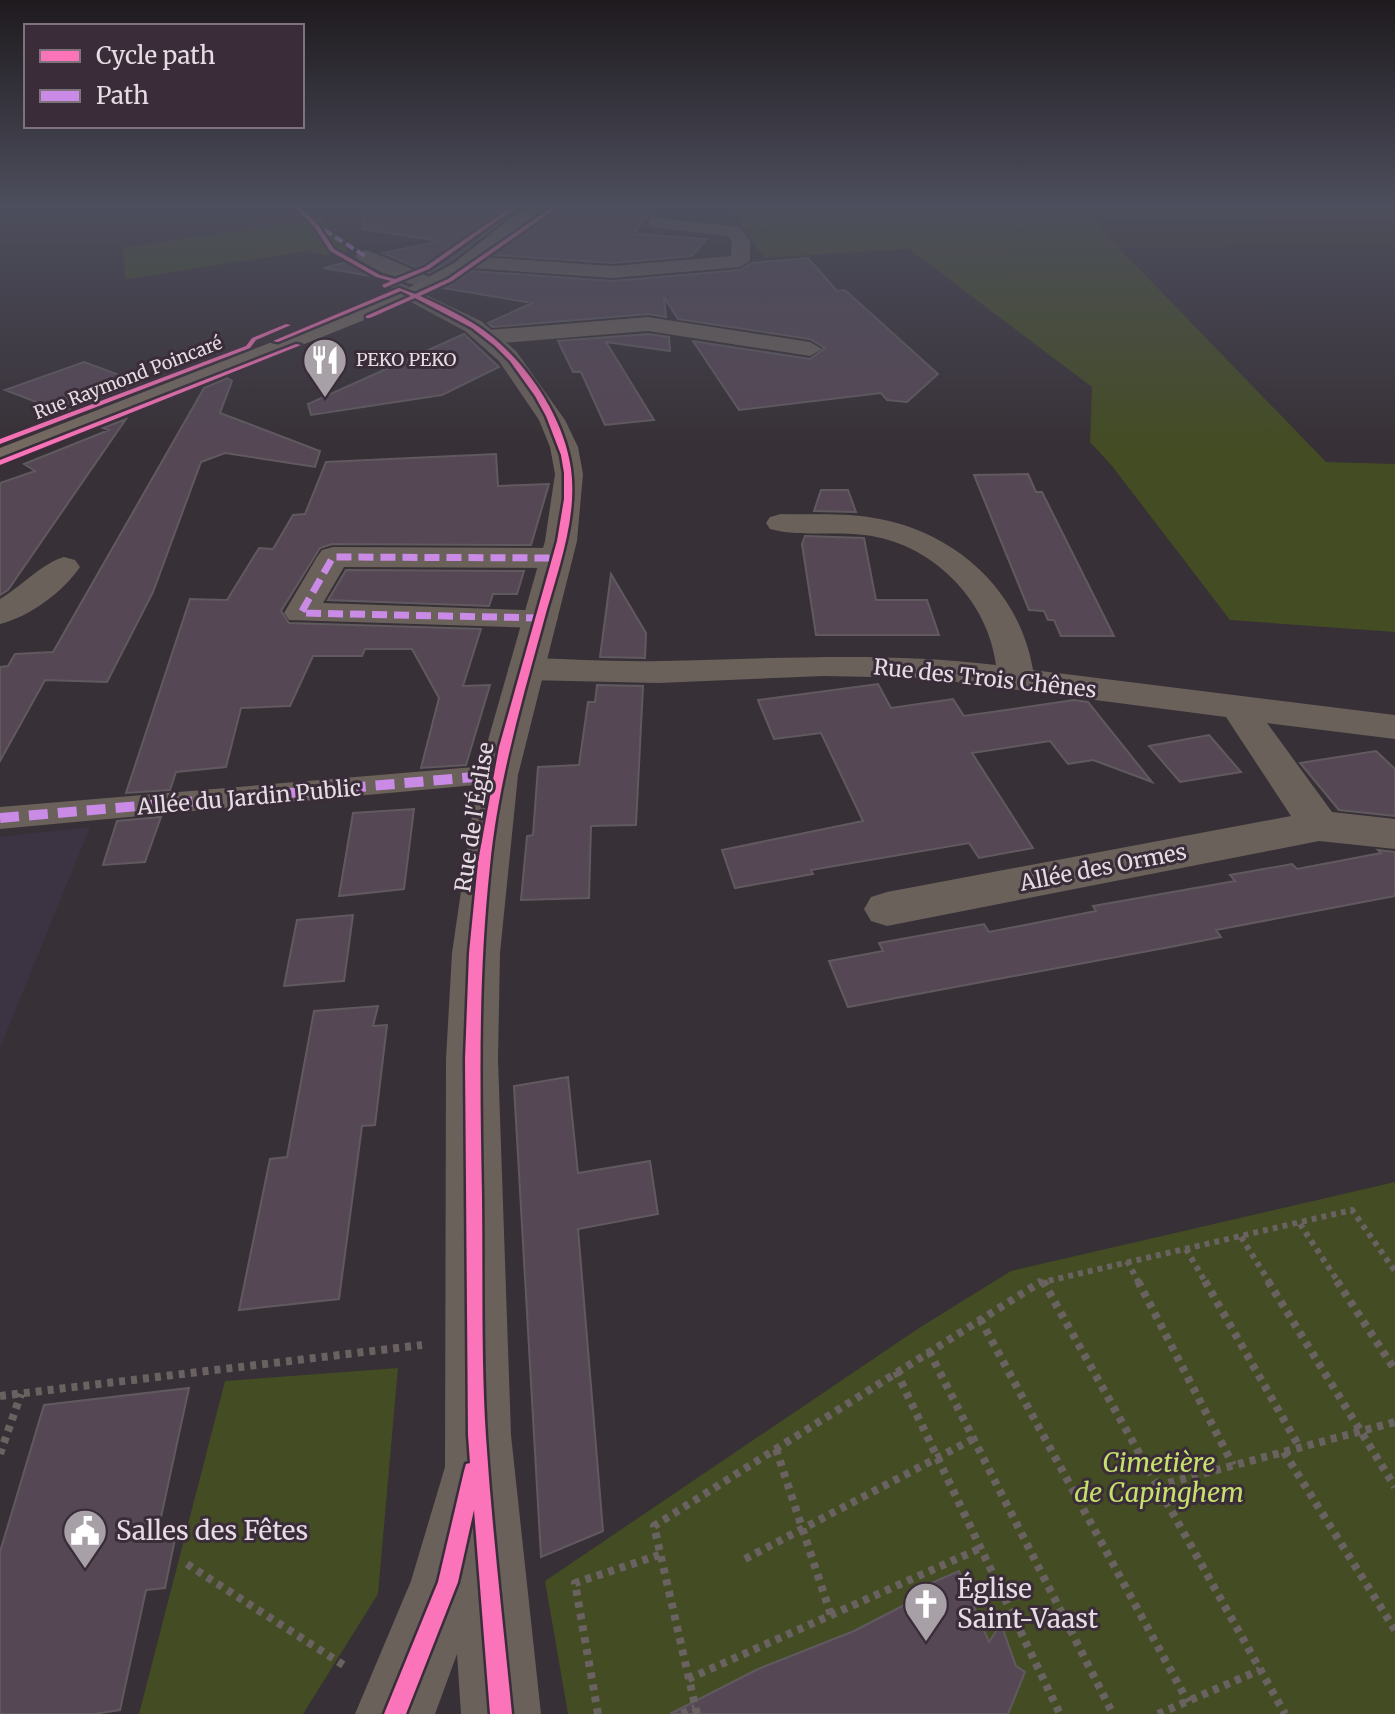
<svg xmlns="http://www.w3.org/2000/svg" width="1395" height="1714" font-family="Merriweather,serif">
<rect width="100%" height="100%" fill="#373036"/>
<path fill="#3f3829" d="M1084,207H1395V246L1119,248Z"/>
<path fill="#3d3443" d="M90,827L0,1048V837Z"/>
<path fill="#434c23" d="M734,207H1084L1119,248L1326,462L1395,464V632L1230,620L1112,466L1090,442L1092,387L909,249L764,258L734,214Z
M322,217L348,251L329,256L308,251L126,279L122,248Z
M1395,1182V1714H568L545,1581L919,1328L1011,1271Z
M398,1368L378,1594L303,1714H139L225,1381Z"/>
<path fill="#564755" stroke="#605a5f" stroke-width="2" d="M363,207H520L452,260L429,273L383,253L440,241L362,229Z
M547,207H654L634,234L706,239L692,256L613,263L492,255Z
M808,258L837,291L845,290L938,374L907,402L887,400L881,393L739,410L693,341L810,359L825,348L810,339L678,319L664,297L666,317L648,314L492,327L488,323L532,303L443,288L472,271L613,281L740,270L752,263Z
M354,260L357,263L388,279L324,268Z
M464,334L499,367L442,395L311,415L308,404Z
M648,334L669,337L670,351L606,342L654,420L605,425L581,372H573L558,341Z
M84,362L149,386L73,416L5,390Z
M227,378L232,381L220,413L320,451L315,467L225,453L201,462L153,592L107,682L45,680L0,761V667L8,666L15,654L53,652L204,388Z
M126,419L8,590L0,595V483L35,471L24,464L109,430L103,428Z
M496,454L498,486L549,484L531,545L332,544L320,548L281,611L289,623L481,629L463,686L490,685L466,765L421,768L439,698L412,649H365L362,656H313L290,706L241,708L226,767L176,772L170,790L126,793L190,599L227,600L259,548L273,549L293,515L305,514L326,462Z
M1028,474L1036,492H1042L1114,636H1061L1054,620H1048L1044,611L1029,610L974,475Z
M821,490H848L856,512L814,511Z
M805,536L864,538L876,600H927L939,635H816L802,544Z
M346,570L524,571L517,594H493L489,606L328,600Z
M611,574L646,633L645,658L600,657Z
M878,684L891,708L953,699L964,716L1074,700L1088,702L1152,782L1093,760L1068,764L1050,741L972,753L1033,848L979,858L969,843L811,870L813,874L735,888L722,850L863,821L821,733L774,739L758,700Z
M597,685L643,686L636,825L591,826L589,898L521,900L527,836L533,835L538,767L579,765L588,702H595Z
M1209,735L1241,772L1180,782L1149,746Z
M1376,751L1395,769V816L1339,810L1300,763Z
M414,809L404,889L339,896L353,813Z
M161,817L145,862L103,865L117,821Z
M1378,850L1395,852V896L1216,930L1221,937L1170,947L848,1007L829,961L883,951L879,943L984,924L989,932L1096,911L1093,906L1235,881L1230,875L1292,864L1297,869L1381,853Z
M353,915L344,981L284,986L297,920Z
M378,1006L373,1026L387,1025L375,1125L362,1126L339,1299L239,1310L270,1159L287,1157L314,1011Z
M568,1077L578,1173L650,1161L658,1214L578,1229L603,1531L541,1557L514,1086Z
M189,1388L158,1531L177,1529L165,1588L146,1590L120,1710L94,1714H0V1552L44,1405Z
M959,1571L989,1642L1001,1624L1016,1666L1025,1672L1008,1714H670L758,1669L854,1631L918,1598L915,1590Z"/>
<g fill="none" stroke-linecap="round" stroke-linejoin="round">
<path stroke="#696260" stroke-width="6" stroke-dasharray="5 5" stroke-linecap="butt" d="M1300,1224L1339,1283
M1241,1237L1270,1283
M1186,1249L1206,1283
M1127,1261L1139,1283
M1039,1283L1352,1210L1395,1271"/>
<path stroke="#696260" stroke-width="8" stroke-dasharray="6 6" stroke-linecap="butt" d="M1043,1281L1285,1714
M1138,1281L1233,1465
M1205,1281L1300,1448
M1268,1281L1395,1487
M1337,1281L1395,1370
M980,1319L1188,1702
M929,1351L1113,1714
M896,1371L1060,1714
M0,1396L422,1345
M776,1449L831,1615
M1284,1452L1395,1630
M0,1454L21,1394
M1157,1486L1395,1422
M745,1559L973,1439
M187,1564L348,1668
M688,1679L981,1548
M598,1714L575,1583L659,1555
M682,1714L695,1708
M697,1714L654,1526L1042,1281
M1158,1714L1260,1670"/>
<path fill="#6a615b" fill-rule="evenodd" d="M498,765L508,768L513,775L508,782L0,829V807Z"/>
<path fill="#6a615b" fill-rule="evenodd" d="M655,218L740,227L750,241V261L740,267L613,278L469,268L459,262L469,256L613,266L731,256L732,241L728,236L649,227V219Z
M365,250C374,252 439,280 442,284L432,290L397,280L358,260L355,256Z
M648,317L810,342L822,349L810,356L648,331L488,344L477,337L488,330Z
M781,514C814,515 848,512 880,519C957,534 1020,591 1033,670L1395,715V739L1267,723L1332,812L1395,819V849L1319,841L887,926L871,921L864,909L871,897L887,892L1291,816L1226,717L926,678L823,676L659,683L526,680L513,677L508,669L513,661L526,658C571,659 616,662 660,661C774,659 883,651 996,665C988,599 930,542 864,535C833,531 800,537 770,529L766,523L770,517Z
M333,547L557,548L568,551L573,558L568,565L557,568L344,567L323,603L553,611L558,618L553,625L541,628L289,620L284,613L317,557L322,550Z
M64,557L75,560L80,567C63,592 29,617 0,624V599C19,588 44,562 64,557Z"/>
<path fill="#6a615b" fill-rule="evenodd" d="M401,283L481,321L516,351L565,420L578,447L583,474L577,541L518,775L500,953L498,1059L511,1435L541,1714H461L457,1654L435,1714H355L411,1581L445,1467L446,1059L452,953L478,775L545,541L555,474L550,447L539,420L499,361L465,331L394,293L391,289L394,285Z"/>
<path fill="#756a61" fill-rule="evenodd" d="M525,207H544L468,271L419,298L0,466V448L405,290L454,263Z"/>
<path stroke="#ca8be6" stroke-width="4" stroke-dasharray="9 4" stroke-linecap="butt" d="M324,230L365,256"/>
<path stroke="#ca8be6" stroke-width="7" stroke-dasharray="15 7" stroke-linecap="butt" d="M541,618L301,613L333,557L557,558"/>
<path stroke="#ca8be6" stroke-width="10" stroke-dasharray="19 10" stroke-linecap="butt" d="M0,818L498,775"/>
<g stroke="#3a2d39" stroke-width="5">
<path id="cycleway" d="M295,207H300L319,226L334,249L380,275L395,279L425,267L511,207H517L429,269L384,288L382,285L391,281L376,277L330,251L315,228Z
M552,207H558L452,281L420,296C442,306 466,317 486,332C527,363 564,417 571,469C578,520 556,575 543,624C521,704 498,783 490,866C478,976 480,1086 482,1196C483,1276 481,1358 486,1437C492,1529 503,1622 512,1714H490L474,1510L458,1582L406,1714H384L438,1582L464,1471L466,1464L470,1463L468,1435L465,1059L469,953L478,862L499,747L557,541L564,499V473L561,455L546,416L535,396L510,361L495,346L472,328L415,298L370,318H366V316L411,296L401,291L278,342L273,341L399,288L415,294L448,279Z
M286,324L291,325L256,340L250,348L0,444V439L246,346L252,338Z
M296,344L301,345L0,465V460Z"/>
</g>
<use href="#cycleway" fill="#fb73b8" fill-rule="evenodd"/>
</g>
<linearGradient id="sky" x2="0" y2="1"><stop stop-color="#1e1a1e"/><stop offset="0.46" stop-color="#4d4e5d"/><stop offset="1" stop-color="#4d4e5d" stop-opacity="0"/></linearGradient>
<rect width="1395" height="447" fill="url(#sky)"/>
<defs>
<g id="restaurant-pin" transform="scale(2.3)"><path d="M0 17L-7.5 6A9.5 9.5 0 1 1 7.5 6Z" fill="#a8a0a7" stroke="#3a2d39"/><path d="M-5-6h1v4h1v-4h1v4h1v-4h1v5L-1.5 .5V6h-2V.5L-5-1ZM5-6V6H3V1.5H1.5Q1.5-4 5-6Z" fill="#fff"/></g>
<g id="civic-pin" transform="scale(2.3)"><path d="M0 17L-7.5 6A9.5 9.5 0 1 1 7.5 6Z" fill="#a8a0a7" stroke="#3a2d39"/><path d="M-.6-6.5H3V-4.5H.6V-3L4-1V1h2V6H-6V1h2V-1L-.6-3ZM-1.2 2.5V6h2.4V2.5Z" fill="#fff"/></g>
<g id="church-pin" transform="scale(2.3)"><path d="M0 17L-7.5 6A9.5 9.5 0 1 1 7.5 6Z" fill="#a8a0a7" stroke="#3a2d39"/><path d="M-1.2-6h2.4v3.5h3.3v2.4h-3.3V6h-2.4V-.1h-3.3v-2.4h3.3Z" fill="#fff"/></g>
</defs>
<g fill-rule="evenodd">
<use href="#restaurant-pin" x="325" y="360"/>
<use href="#civic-pin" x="85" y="1531"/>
<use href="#church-pin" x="926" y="1604"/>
</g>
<g text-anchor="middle" stroke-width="6" stroke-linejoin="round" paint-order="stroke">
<g font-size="18" fill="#e5dce4" stroke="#3a2d39" text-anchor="start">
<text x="356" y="366">PEKO PEKO</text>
</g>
<g font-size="18" fill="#e5dce4" stroke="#3a2d39">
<text transform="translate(128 378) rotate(-21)" y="6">Rue Raymond Poincaré</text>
</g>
<g font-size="22" fill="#e5dce4" stroke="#3a2d39">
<text transform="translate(985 678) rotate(6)" y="8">Rue des Trois Chênes</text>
<text transform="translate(249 797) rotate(-5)" y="8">Allée du Jardin Public</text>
<text transform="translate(474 817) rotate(-81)" y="8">Rue de l'Église</text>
<text transform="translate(1103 867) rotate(-11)" y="8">Allée des Ormes</text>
</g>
<g font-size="26" font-style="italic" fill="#c5e06b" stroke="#3a2d39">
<text x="1159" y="1472">Cimetière<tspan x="1159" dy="30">de Capinghem</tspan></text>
</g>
<g font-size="26" fill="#e5dce4" stroke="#3a2d39" text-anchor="start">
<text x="116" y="1540">Salles des Fêtes</text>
<text x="957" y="1598">Église<tspan x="957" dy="30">Saint-Vaast</tspan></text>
</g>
</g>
<rect x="24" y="24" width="280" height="104" fill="#3a2d39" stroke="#7e737d" stroke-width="2"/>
<rect x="40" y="50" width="40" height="12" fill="#fb73b8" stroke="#7e737d" stroke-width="2"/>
<text x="96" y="64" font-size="24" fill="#e5dce4">Cycle path</text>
<rect x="40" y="90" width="40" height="12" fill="#ca8be6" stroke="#7e737d" stroke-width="2"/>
<text x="96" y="104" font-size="24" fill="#e5dce4">Path</text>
</svg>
